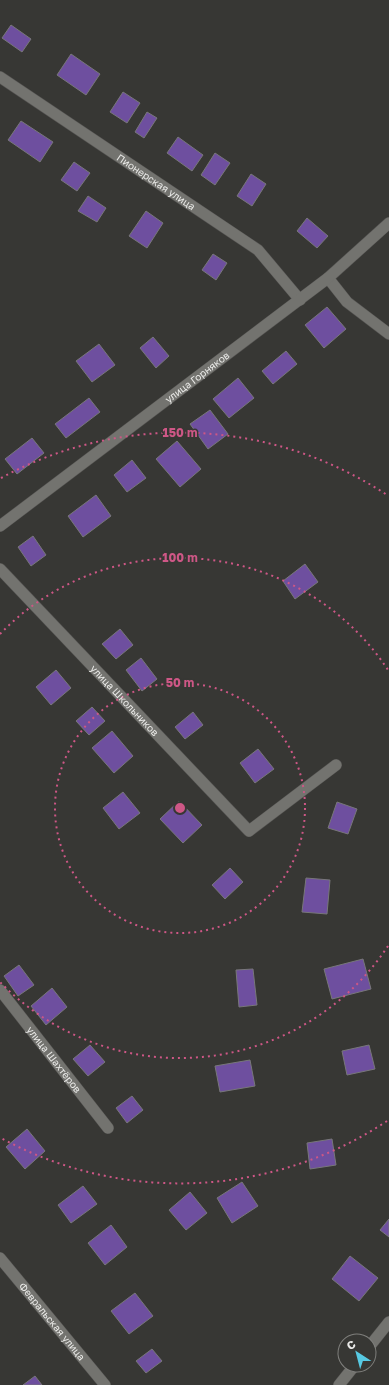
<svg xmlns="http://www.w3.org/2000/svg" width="389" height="1385" font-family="'Golos Text',sans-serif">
<rect width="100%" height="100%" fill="#373734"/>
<path fill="#6e4f9f" stroke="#78777a" d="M11,25L31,39L22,52L2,38Z
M71,54L100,74L86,95L57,75Z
M123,92L140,103L127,123L110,112Z
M147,112L157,118L144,138L135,132Z
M21,121L53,142L40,162L8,140Z
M178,137L203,155L192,171L167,153Z
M215,153L230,163L215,185L201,175Z
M74,162L90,173L77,191L61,180Z
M251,174L266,184L252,206L237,196Z
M88,196L106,208L97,222L78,211Z
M146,211L163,223L147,248L129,236Z
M307,218L328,236L317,248L297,231Z
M213,254L227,263L216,280L202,270Z
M327,307L346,329L324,348L305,325Z
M153,337L169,356L156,368L140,348Z
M99,344L115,365L92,382L76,361Z
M286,351L297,364L273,384L262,371Z
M238,378L254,398L229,418L213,399Z
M89,398L100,412L66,438L55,424Z
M210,410L228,434L208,449L190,424Z
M32,438L44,453L17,474L5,459Z
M177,441L201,469L180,487L156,459Z
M132,460L146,478L127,492L114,475Z
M96,495L111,516L83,537L68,516Z
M33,536L46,555L31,566L18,547Z
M305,564L318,582L295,599L283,581Z
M120,629L133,645L116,659L102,644Z
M141,658L157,679L142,691L126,670Z
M56,670L71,688L51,705L36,687Z
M92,707L105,721L89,735L76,721Z
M193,712L203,725L185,739L175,727Z
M112,731L133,756L114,773L92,748Z
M258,749L274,769L255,783L240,763Z
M123,792L140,813L119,829L103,808Z
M179,801L202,825L183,843L160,819Z
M337,802L357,809L348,834L328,828Z
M230,868L243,882L225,899L212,885Z
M306,878L330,880L327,914L302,912Z
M363,959L371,989L332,999L324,969Z
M19,965L34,985L18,996L4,976Z
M253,969L257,1005L239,1007L236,970Z
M52,988L67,1007L46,1025L31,1006Z
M90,1045L105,1062L88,1076L73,1059Z
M369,1045L375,1069L347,1075L342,1051Z
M250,1060L255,1086L220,1092L215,1066Z
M132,1096L143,1110L127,1123L116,1108Z
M27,1129L45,1151L25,1169L6,1147Z
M332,1139L336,1165L310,1169L307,1143Z
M242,1182L258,1206L232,1223L217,1198Z
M83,1186L97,1204L71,1223L58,1205Z
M190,1192L207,1213L186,1230L169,1210Z
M389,1219V1237L380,1230Z
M111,1225L127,1247L105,1265L88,1243Z
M350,1256L378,1278L359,1301L332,1279Z
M135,1293L153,1316L129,1334L111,1311Z
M152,1349L162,1361L146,1373L136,1361Z
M35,1376L42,1385H23Z"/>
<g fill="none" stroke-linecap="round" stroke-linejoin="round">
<g stroke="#545351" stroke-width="12">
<g id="minor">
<path id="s1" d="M0,77L258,250L300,300"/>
<path d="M328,278L347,302L389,334"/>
<path id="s2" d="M0,526L328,278L389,223"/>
<path id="s3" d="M0,569L249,831L336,765"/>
<path id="s4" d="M0,990L108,1128"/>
<path id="s5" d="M0,1258L105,1385"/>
<path d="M369,1347L389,1322"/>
<path d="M339,1385L355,1365"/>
</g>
</g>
<use href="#minor" stroke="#73736f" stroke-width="11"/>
</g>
<g fill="none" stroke="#ce5786" stroke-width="2" stroke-dasharray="2 4">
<circle cx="180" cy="808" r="125"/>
<path d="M388 946A250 250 0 0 1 0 982M0 634A250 250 0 0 1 388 670"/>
<path d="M387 1121A375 375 0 0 1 1 1138M1 478A375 375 0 0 1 387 495"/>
</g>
<g text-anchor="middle" stroke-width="3" stroke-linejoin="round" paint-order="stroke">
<g font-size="10" fill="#ebebe9" stroke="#373734">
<text dy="4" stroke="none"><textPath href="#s1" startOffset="188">Пионерская улица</textPath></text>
<text dy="4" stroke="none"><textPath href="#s2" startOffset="247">улица Горняков</textPath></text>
<text dy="4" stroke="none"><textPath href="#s3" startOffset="181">улица Школьников</textPath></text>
<text dy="4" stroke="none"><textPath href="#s4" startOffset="88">улица Шахтёров</textPath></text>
<text dy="4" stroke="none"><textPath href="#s5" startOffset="82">Февральская улица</textPath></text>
</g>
</g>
<circle cx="180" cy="808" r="6" fill="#ce5786" stroke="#373734" stroke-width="2"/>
<g font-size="12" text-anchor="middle" font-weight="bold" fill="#ce5786" stroke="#373734" stroke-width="3" stroke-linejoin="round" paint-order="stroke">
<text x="180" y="437">150 m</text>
<text x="180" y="562">100 m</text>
<text x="180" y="687">50 m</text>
</g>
<g transform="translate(357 1353) rotate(324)"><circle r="19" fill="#373734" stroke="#7f7f7c"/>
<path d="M0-3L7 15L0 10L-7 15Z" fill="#57c9e2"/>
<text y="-6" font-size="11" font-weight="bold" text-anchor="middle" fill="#ebebe9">С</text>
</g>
</svg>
